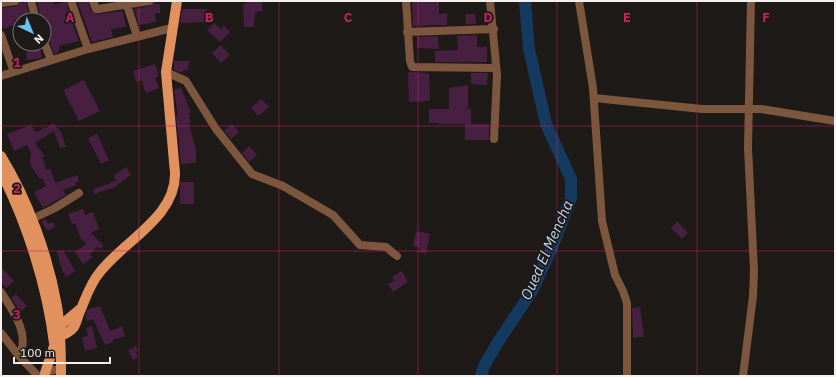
<svg xmlns="http://www.w3.org/2000/svg" width="836" height="377" font-family="'IBM Plex Sans',sans-serif">
<rect width="100%" height="100%" fill="#1d1a18"/>
<g fill="none" stroke-linecap="round" stroke-linejoin="round">
<path stroke="#153a60" stroke-width="12" d="M481,376L484,366L498,342L532,291L553,245L571,198V179L546,124L529,49L525,1"/>
</g>
<path fill="#471f41" d="M20,1L22,3L26,2L30,20H14L16,24L4,29L1,21V8L16,6Z
M37,1H53L55,5L66,1L69,12L65,14L68,23L72,22L79,41L59,46V52L54,54L49,40L44,34V20H41Z
M77,1H88L91,11L96,14L123,11L126,27L111,29L113,37L92,42Z
M154,1L156,4H160V13H155L156,22L139,25L134,9L150,6Z
M246,1H262V11L255,12L254,27H244L243,4L246,3Z
M412,1H439V14L447,13V25L413,26Z
M182,9H207L206,22L180,23Z
M465,14H475L476,24H466Z
M214,23L221,29L224,26L230,32L220,42L207,30Z
M477,35V47H487V62H435V51L458,50L457,36Z
M438,36L439,49L417,48V37Z
M221,45L230,55L221,63L212,53Z
M40,47L42,58L27,60L26,52L29,51V48Z
M174,61H189L188,70H183V73L174,70Z
M155,64L159,76L155,78L159,88L146,93L141,80L136,82L133,71Z
M408,72L429,73L430,101L409,102Z
M471,73H488L487,85L471,84Z
M84,80L100,111L79,121L63,90Z
M468,85V109H471V124H489V140H465V124H439V123H429V109H449V88Z
M181,87L191,113H189L191,123L189,124L196,150V163L181,164L176,116H178L174,90Z
M261,99L269,107L258,116L251,108Z
M53,123L61,132L66,147L60,148L54,131L35,143L45,156L42,157L47,170L50,168L55,183L77,175L79,181L75,183L76,185L63,190L66,195L43,208L34,192L46,186L43,179L39,178L32,168L30,161L31,153L27,145L14,151L7,134L31,125L36,132L46,127L47,128Z
M232,124L239,132L231,139L224,131Z
M97,134L109,160L101,164L88,138Z
M249,146L257,155L249,162L242,153Z
M126,167L131,175L113,188L94,194L93,189L116,181L114,175Z
M180,182H194V204H180Z
M83,209L85,215L93,212L99,229L91,233L104,246L100,249L97,247L90,254L92,258L83,264L75,252L86,244L81,239L75,223L72,224L68,214Z
M46,219L48,224L53,222L55,227L47,231L41,221Z
M677,221L688,233L682,239L671,228Z
M416,231L430,234L426,254L419,252L420,248L413,246Z
M63,250L75,271L66,277L62,270L57,252Z
M1,267L14,281L6,288L1,282Z
M402,271L408,282L393,292L388,284L394,281L392,277Z
M16,294L27,306L20,312L11,298Z
M100,306L110,331L122,326L125,336L112,340L113,342L105,345L93,319L87,321L85,315L88,309Z
M640,307L644,337L633,338L632,308Z
M92,326L97,348L85,351L82,337L88,336L86,328Z
M136,346L138,351L136,352L138,357L133,360L128,350Z"/>
<g fill="none" stroke-linecap="round" stroke-linejoin="round">
<path stroke="#7d563e" stroke-width="8" d="M31,1L36,20
M71,1L88,49
M93,1L96,9H98L149,1
M406,1L410,61L412,67L496,68
M490,1L497,75L494,139
M579,1L593,88L602,221L615,275L623,291L627,303V376
M126,2L137,36
M1,3L15,1
M407,32L494,29
M1,35L14,72
M44,42L51,60
M166,72L186,81L216,129L252,174L283,186L333,215L360,245L386,247L397,256
M1,76L88,49L172,28
M594,98L702,109H761L835,121
M28,221L55,208L79,193
M1,292C12,310 31,334 19,356
M1,333L19,356L38,376
M42,376L48,371L61,369
M743,376L753,296L754,271L748,148L751,1"/>
<path stroke="#e1915d" stroke-width="10" d="M1,156C28,200 48,255 57,306C61,329 61,353 61,376
M1,172C27,223 47,286 54,343
M54,328L61,325L80,309
M53,337C61,336 69,334 74,327C77,322 78,315 81,309C86,297 91,282 100,272C125,240 176,217 175,173L166,72L177,1
M45,373L54,346"/>
</g>
<path fill="none" stroke="#c42362" stroke-width="1" stroke-opacity="0.55" d="M139,1V376M279,1V376M418,1V376M557,1V376M697,1V376M1,126H835M1,251H835"/>
<g text-anchor="middle" stroke-width="3.5" stroke-linejoin="round" paint-order="stroke">
<g font-size="15" font-style="italic" fill="#c1d8f2" stroke="#1d1a18">
<text transform="translate(547 250) rotate(-66)" y="5">Oued El Mencha</text>
</g>
</g>
<g font-size="13" text-anchor="middle" font-weight="bold" fill="#c42362" stroke="#1d1a18" stroke-width="3.5" stroke-linejoin="round" paint-order="stroke">
<text x="70" y="22">A</text>
<text x="209" y="22">B</text>
<text x="348" y="22">C</text>
<text x="488" y="22">D</text>
<text x="627" y="22">E</text>
<text x="766" y="22">F</text>
<text x="17" y="67">1</text>
<text x="17" y="193">2</text>
<text x="17" y="319">3</text>
</g>
<rect width="836" height="377" fill="none" stroke="#f3f0ef" stroke-width="4"/>
<g transform="translate(32 32) rotate(136)"><circle r="19" fill="#1d1a18" stroke="#73706e"/>
<path d="M0-3L7 15L0 10L-7 15Z" fill="#68c4f0"/>
<text y="-6" font-size="11" font-weight="bold" text-anchor="middle" fill="#f3f0ef">N</text>
</g>
<path d="M14 357v6h96v-6" fill="none" stroke="#f3f0ef" stroke-width="2"/>
<text x="20" y="357" font-size="12" fill="#f3f0ef" stroke="#1d1a18" stroke-width="3" paint-order="stroke">100 m</text>
</svg>
